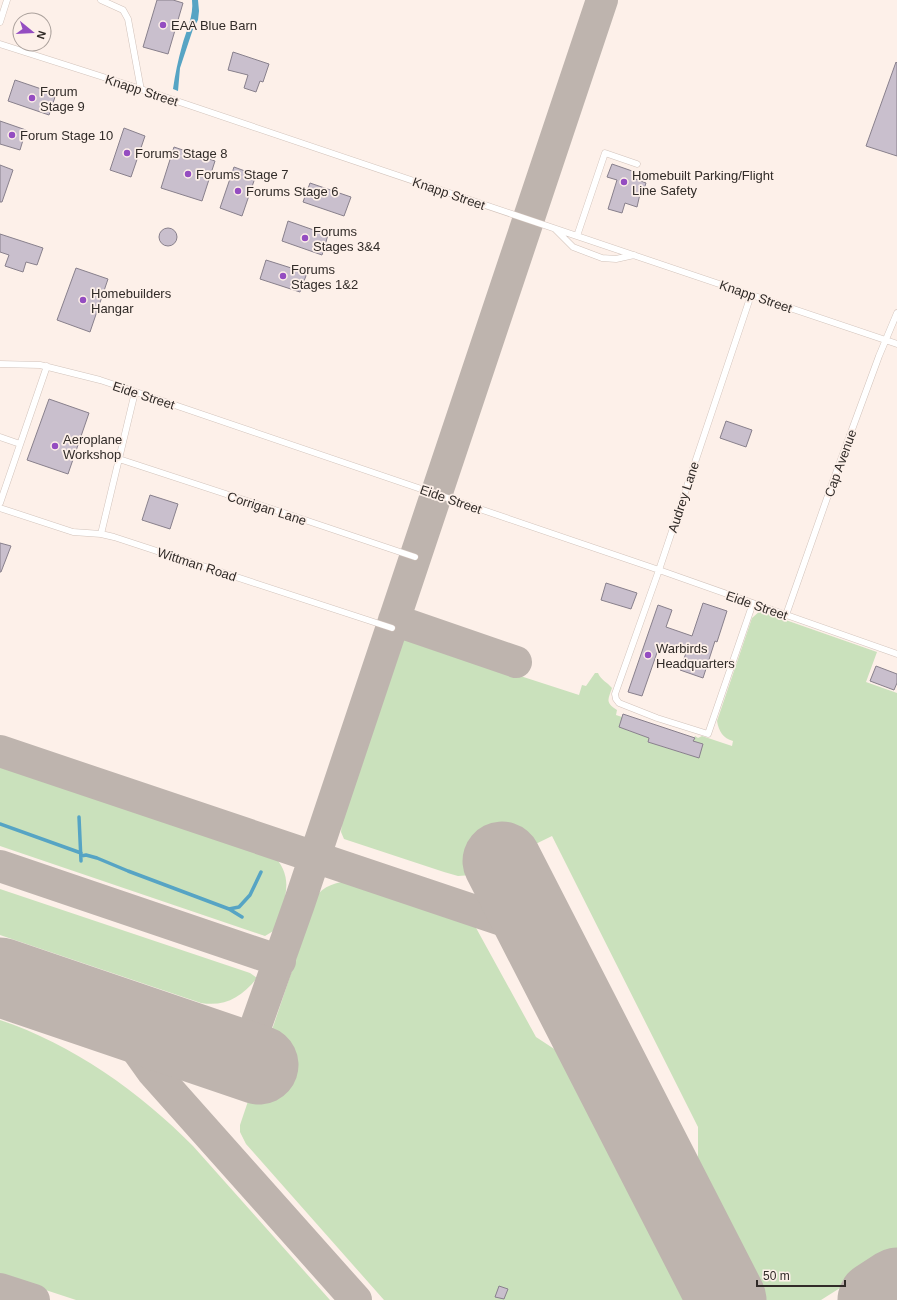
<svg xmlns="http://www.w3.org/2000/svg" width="897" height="1300" font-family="Helvetica,sans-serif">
<rect width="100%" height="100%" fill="#fdf0e9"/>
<path fill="#cae1bc" d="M760,611L877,652L866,682L897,693V1252L821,1300H759L698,1180V1127L552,836L472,875L458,876L444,872L344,839L341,832L342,822L351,786L400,637L579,695L582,685L586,686L595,673H598C601,680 607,682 612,688C608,700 605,702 617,710L616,715L622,717L619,727L649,738L648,742L689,755L691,747L701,750L703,744L693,741L695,736L698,738L702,736L732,746L733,741C723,738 719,732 717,721L752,618Z
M0,761L271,853C297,877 284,901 275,930L265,936L0,846Z
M354,880L458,915L468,920L475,926L536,1037L574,1062L697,1300H384L246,1144L240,1132V1125L315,902C316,899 317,895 319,893C327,884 343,881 354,880Z
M0,889L250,973L257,978C242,997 225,1007 201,1003L0,935Z
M0,1020C72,1044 140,1092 193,1146L330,1300H76L0,1275Z"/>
<path fill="#56a4c4" d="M192,0H198L199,11L198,20L193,29L180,68L178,91L173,89C175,75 178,60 182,46C186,31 194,16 192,0Z"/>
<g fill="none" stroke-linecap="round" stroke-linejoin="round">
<path stroke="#56a4c4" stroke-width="3.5" d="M79,817L81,861
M0,824L81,853
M81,856L86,855L97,858L128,871L229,909L239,907L250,895L261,872
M229,909L242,917"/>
<path stroke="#beb4ae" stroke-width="32" d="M394,620L516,662
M0,751L502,920L533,932L550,953
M0,866L280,961
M112,1015L152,1071L356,1300
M244,1059L299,904L602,0
M0,1289L34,1300"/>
<path stroke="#beb4ae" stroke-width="79" d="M502,861L727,1300
M0,977L259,1065
M877,1300L897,1287"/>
</g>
<path fill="#c9bfcd" stroke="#88808c" d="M157,0H173L183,3L168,54L143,47Z
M233,52L269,64L263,82L260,81L256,92L244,88L248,75L228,70Z
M896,62L897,63V156L866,146Z
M15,80L56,94L49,115L8,101Z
M0,121L26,130L20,150L0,144Z
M124,128L145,136L131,177L110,170Z
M174,147L215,161L202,201L161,188Z
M612,164L635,172L633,178L646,183L642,195L640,194L637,207L625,203L622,213L608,209L617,180L607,177Z
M0,165L13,170L2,202H0Z
M234,167L256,175L242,216L220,208Z
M310,183L351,197L344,216L303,202Z
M288,221L328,235L322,255L282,241Z
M159 237a9 9 0 1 1 18 0a9 9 0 1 1-18 0Z
M0,234L43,248L37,265L26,262L23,272L5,266L9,255L0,252Z
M266,260L307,273L300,292L260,279Z
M76,268L108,279L90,332L57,320Z
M49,399L89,413L68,474L27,460Z
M726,421L752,430L746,447L720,438Z
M150,495L178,504L170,529L142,520Z
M0,543L11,546L1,572H0Z
M606,583L637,593L631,609L601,600Z
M703,603L727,611L717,642L715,641L703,678L680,670L686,653L660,644L642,696L628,692L658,605L672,610L666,627L692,636Z
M876,666L897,674V683L894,690L870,681Z
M623,714L695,738L693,741L703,744L699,758L648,742L649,738L619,727Z
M499,1286L508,1289L504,1299L495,1297Z"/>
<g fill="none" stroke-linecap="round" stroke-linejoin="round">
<g stroke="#d2c3bb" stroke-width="7">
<path id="lane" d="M101,0L123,10L128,19L141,90
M0,22L7,0
M0,44L147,91L897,344
M555,229L573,247L602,258L616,259L634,255
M577,236L605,153L637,164
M751,295L659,570L615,694L616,699L619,703L657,718L708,734L753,603
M0,364L40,365L100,380L151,397L659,570L897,654
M0,437L20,444
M119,459L293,516L415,557
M0,503L47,366
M0,508L73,532L101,534L114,537L392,628
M101,534L135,392
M786,615L832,484L879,356L897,313"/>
</g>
<use href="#lane" stroke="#fff" stroke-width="6"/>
</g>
<g fill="#944dc1" stroke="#fdf0e9" stroke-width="1.5">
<circle cx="163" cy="25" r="4"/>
<circle cx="32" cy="98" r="4"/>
<circle cx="12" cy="135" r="4"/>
<circle cx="127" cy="153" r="4"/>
<circle cx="188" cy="174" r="4"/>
<circle cx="624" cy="182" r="4"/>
<circle cx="238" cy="191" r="4"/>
<circle cx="305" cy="238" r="4"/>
<circle cx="283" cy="276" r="4"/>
<circle cx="83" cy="300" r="4"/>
<circle cx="55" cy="446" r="4"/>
<circle cx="648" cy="655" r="4"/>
</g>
<g text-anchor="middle" stroke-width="3.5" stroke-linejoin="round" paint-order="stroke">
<g font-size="13" fill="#312b28" stroke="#fdf0e9" text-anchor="start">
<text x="171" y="30">EAA Blue Barn</text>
<text x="40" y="96">Forum<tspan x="40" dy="15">Stage 9</tspan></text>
<text x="20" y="140">Forum Stage 10</text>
<text x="135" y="158">Forums Stage 8</text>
<text x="196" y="179">Forums Stage 7</text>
<text x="632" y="180">Homebuilt Parking/Flight<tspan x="632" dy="15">Line Safety</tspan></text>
<text x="246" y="196">Forums Stage 6</text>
<text x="313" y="236">Forums<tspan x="313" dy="15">Stages 3&amp;4</tspan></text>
<text x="291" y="274">Forums<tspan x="291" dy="15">Stages 1&amp;2</tspan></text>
<text x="91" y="298">Homebuilders<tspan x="91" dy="15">Hangar</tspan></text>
<text x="63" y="444">Aeroplane<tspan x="63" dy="15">Workshop</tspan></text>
<text x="656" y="653">Warbirds<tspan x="656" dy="15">Headquarters</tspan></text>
</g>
<g font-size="13" fill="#312b28" stroke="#fdf0e9">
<text transform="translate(142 90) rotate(18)" y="5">Knapp Street</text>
<text transform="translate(449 193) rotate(19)" y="5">Knapp Street</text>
<text transform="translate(756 296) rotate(19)" y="5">Knapp Street</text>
<text transform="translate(144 395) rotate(18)" y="5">Eide Street</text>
<text transform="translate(840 463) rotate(-70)" y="5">Cap Avenue</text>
<text transform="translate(683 497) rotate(-72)" y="5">Audrey Lane</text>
<text transform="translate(451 499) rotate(19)" y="5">Eide Street</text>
<text transform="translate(267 508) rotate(18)" y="5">Corrigan Lane</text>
<text transform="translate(197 564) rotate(18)" y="5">Wittman Road</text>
<text transform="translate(757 605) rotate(19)" y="5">Eide Street</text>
</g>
</g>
<g transform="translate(32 32) rotate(108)"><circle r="19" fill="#fdf0e9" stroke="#aba19c"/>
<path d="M0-3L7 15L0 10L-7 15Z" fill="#944dc1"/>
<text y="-6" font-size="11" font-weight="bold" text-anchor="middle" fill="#312b28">N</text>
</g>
<path d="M757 1280v6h88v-6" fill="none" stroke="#312b28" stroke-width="2"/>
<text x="763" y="1280" font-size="12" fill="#312b28" stroke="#fdf0e9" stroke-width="3" paint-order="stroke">50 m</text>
</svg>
